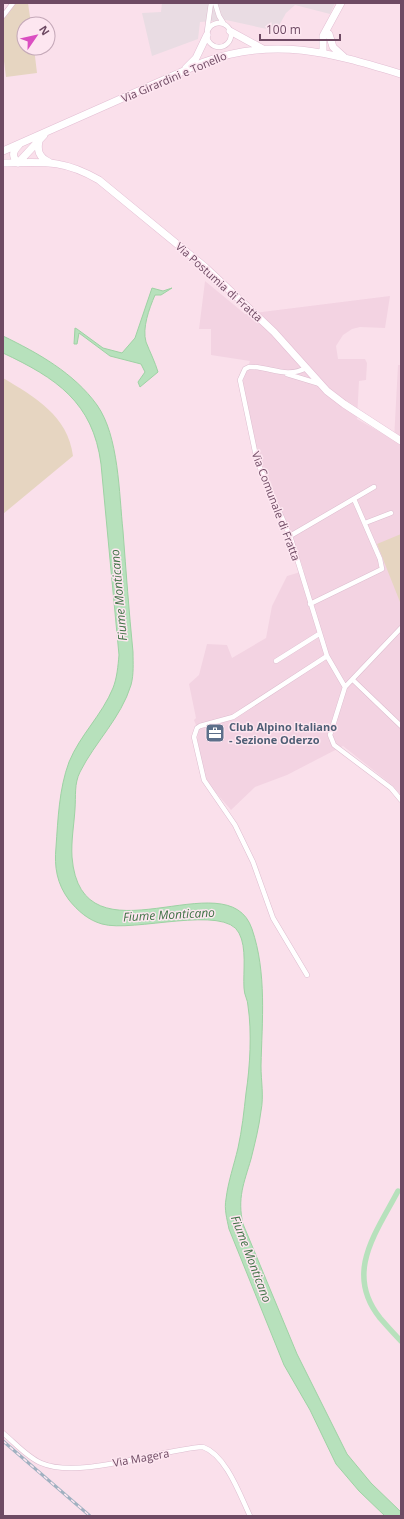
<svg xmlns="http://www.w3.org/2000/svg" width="404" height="1519" font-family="'Open Sans',sans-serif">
<rect width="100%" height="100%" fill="#fae0eb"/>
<path fill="#f3d3e2" d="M205,281L245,314L390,296L385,328L360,327L352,329L343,335L336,346L338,359H365L367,363L366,380L359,381L357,419L394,440L398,365H401V795L392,785L343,746L287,775L255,787L231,810L211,787L203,773L197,740L198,730L194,720L196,718L189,684L199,675L207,644L227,645L232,658L266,638L272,606L287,576L304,571L290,530L265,473L253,441L242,383L250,361L211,355V329H199Z"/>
<path fill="#e9dce3" d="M162,3H335L330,14L295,5L286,13L276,31L226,20L200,22L198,39L152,56L142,13L161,12Z"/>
<path fill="#e6d5c1" d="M15,3H28L31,24H24V48H34L37,73L6,77L3,53V19Z
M3,378C35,397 68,416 73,456L3,514Z
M401,534V602H400L377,544Z"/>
<path fill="#b7e1bc" stroke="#9ed2a4" d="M152,288L163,291L172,288L161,295H155C149,309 142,328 146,342C150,352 155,362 158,372L140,387L138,382L145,372L141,364L110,356L79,333L77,344H74L75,328L77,329L103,348L122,353L135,338Z
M3,336C38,353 74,373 97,405C119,436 119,494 123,531C126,571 129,612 133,652C133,663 134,674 131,685C121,718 95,742 80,772C74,784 76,796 75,809C74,825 71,841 72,857C81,970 228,857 252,929C267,973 262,1021 261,1066C261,1081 264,1096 261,1111C259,1127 255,1143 251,1159C244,1183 237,1198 243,1224L297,1354L347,1454L371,1483L401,1512V1516H385L359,1491L336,1464L310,1410L284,1365L229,1229C227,1219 224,1209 226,1199C228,1182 234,1165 238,1148C242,1130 244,1111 246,1093C250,1067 252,1032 248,1006C248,1000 244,995 244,988C243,971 247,948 239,933C225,904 133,933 102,924C88,920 78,911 69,900C57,884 54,867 56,847C58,819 59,789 69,762C80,735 102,715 113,688C117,678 118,666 119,655L101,464C93,402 56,378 3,353Z"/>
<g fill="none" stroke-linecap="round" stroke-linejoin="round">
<path stroke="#b7e1bc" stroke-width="5.5" d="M398,1191C376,1233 344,1273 380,1318C387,1326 394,1334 401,1341"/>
<g stroke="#ddbdcf" stroke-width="5.5">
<path id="street" d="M215,3L219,16L224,24
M3,16L13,3
M207 35a12 12 0 1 1 24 0a12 12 0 1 1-24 0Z
M207,31L211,3
M306,368C286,379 269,366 249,367L245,369L240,380L257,461L290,536L327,656L345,687
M287,374L320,384
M365,523L391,513
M290,536L374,487
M310,604L382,569L380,559L354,499
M401,628L345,687L330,735L334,745L391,788L401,800
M276,661L319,634
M353,680L401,726
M307,975L273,918L253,862L235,825L204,780L194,737L197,728L200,726L233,717L327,656
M3,1433C15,1443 27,1457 41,1463C80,1480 161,1449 203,1447C226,1455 240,1495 250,1516"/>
</g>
<g stroke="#e3bed3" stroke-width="8">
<path id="secondary" d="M230,31L263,49
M329,34L333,47L344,57
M323,53V36L341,3
M186,68L196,58L207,35
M39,141C37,151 39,157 49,162
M3,151L204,62C276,36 331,53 401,74
M3,163C43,162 63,159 99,180L205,267L274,332L327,391L344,404L401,441
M18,163L44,135
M18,163C11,156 13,151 19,145"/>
</g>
<use href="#street" stroke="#fff" stroke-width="4.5"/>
<use href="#secondary" stroke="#fff" stroke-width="7"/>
<g stroke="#a1b1c1" stroke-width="3">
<path id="rail" d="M3,1441L90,1516"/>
</g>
<use href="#rail" stroke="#fde6f0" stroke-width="1.5" stroke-dasharray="4.5" stroke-linecap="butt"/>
</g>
<defs>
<g id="office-square" transform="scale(1)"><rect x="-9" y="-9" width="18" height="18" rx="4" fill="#5c6f8a" stroke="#fde6f0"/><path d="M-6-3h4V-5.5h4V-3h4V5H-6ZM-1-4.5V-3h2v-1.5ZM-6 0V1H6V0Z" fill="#fff"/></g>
</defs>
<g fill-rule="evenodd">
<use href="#office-square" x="215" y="733"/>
</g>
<g text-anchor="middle" stroke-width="3" stroke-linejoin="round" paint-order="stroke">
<g font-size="11" fill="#6e4a63" stroke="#fde6f0">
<text transform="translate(174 77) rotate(-23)" y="4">Via Girardini e Tonello</text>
<text transform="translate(219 282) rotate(42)" y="4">Via Postumia di Fratta</text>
<text transform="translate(276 506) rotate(69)" y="4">Via Comunale di Fratta</text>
<text transform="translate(141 1458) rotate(-10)" y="4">Via Magera</text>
</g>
<g font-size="11" font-weight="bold" fill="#4e5e75" stroke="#fde6f0" text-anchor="start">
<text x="229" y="731">Club Alpino Italiano<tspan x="229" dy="13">- Sezione Oderzo</tspan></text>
</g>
<g font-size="12" font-style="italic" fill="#407346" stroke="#fde6f0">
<text transform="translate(119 595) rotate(-95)" y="4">Fiume Monticano</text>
<text transform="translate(169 915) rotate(-3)" y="4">Fiume Monticano</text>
<text transform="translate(251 1259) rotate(69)" y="4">Fiume Monticano</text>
</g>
</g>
<rect width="404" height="1519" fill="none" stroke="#6e4a63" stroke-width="8"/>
<g transform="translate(36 36) rotate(56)"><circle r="19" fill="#fde6f0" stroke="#c4a8b8"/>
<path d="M0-3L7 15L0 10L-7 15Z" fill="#db4ec1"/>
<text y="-6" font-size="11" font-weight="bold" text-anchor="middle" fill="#6e4a63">N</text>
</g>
<path d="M260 34v6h80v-6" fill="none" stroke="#6e4a63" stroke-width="2"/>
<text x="266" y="34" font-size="12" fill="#6e4a63" stroke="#fde6f0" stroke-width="3" paint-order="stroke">100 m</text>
</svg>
